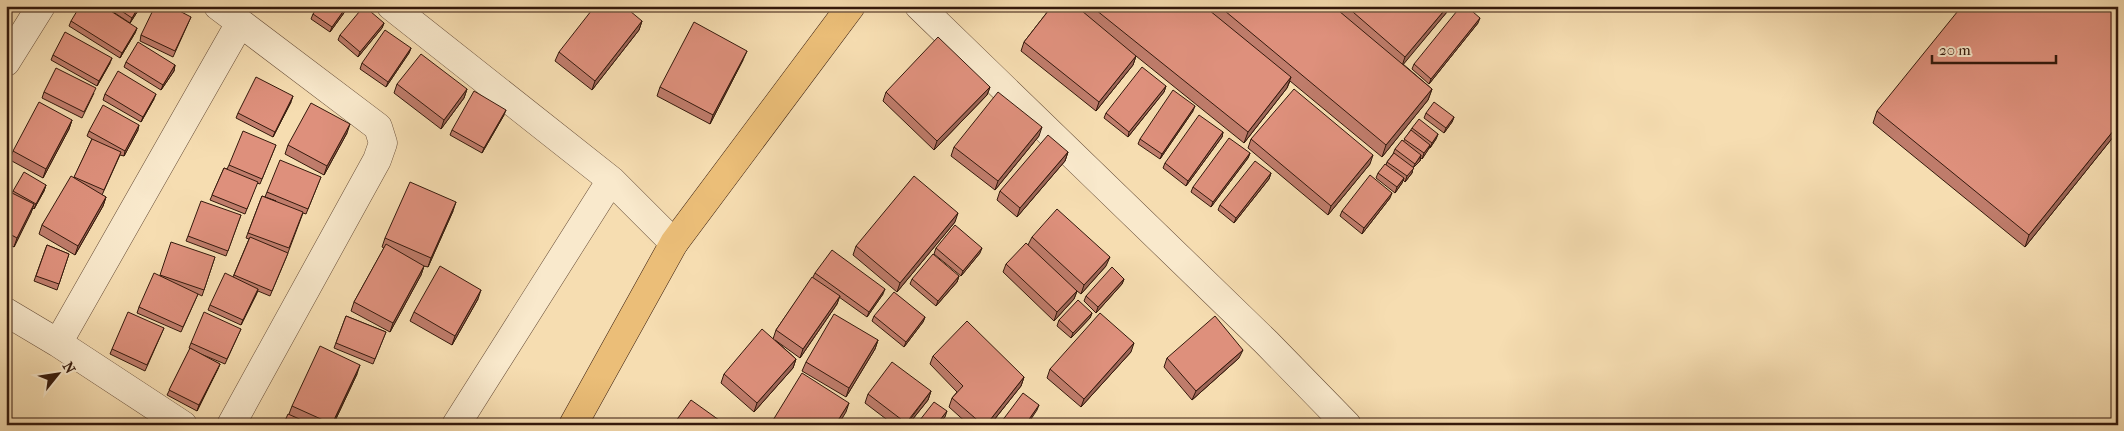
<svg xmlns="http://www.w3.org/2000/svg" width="2124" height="431" font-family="'IM FELL French Canon',serif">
<rect width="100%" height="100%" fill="#f6ddb1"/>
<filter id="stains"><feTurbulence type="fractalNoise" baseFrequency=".004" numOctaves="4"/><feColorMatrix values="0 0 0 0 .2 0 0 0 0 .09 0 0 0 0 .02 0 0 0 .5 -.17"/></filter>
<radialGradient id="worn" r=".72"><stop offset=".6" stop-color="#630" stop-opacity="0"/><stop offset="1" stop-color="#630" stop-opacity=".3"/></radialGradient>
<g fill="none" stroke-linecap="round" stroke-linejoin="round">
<g stroke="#644a35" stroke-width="29">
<path id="minor" d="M218,6L378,127L383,143L377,160L231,425
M391,6L611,180L456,425
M919,6L1266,342L1347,425
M6,62L41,6
M611,180L674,243
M6,312L58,343L183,425
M58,343L240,23"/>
</g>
<g stroke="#34190c" stroke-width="29">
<path id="major" d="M573,425L674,243L851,6"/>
</g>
<use href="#minor" stroke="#f9e9cc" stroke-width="28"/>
<use href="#major" stroke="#ebbe78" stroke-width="28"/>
</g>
<path fill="#bf7c6b" stroke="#34190c" d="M104,6H141L130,23Z
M349,6L330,32L311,19L313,14Z
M1017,6H1029L1024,12Z
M1052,6H1333L1335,8L1336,6H1452L1403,64L1432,89L1428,100L1382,157L1290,81L1287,88L1244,143L1136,56L1133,65L1096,111L1021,51L1024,42Z
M2118,6V131L2025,247L1873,123L1877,111Z
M191,17L173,57L140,41L141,35Z
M71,21L137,28L135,33L120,58L69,26Z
M642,21L639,30L592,90L555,61L559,52Z
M384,23L382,28L358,57L338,40L340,35Z
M1478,23L1429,84L1412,69L1414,64Z
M411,48L409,53L386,87L360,69L362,63Z
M53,55L110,63L97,86L51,60Z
M743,60L710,124L657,96L660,87Z
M126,62L175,65L174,71L161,90L124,67Z
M397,84L467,89L464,98L441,129L394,93Z
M1166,86L1164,92L1128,137L1104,118L1106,113Z
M990,87L987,95L934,150L883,101L886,92Z
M44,92L94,93L82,118L42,98Z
M105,94L154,99L141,122L103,100Z
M291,102L273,137L236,118L238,113Z
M1193,111L1160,159L1138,144L1140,139Z
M1426,113L1454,117L1452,122L1444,133L1424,118Z
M504,115L482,153L450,135L452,130Z
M72,120L69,129L43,178L10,160L13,151Z
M1412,128L1438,134L1436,139L1430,148H1429L1422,159L1421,158L1420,161L1413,168L1412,173L1405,182L1403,180L1402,183L1395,193L1376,178L1378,173L1386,165L1387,162L1393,154L1395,149L1403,142Z
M138,130L124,156L120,155L102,195L106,197L103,206L75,255L39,234L42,225L74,178L92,139L87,136L89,131Z
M1223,132L1222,137L1186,186L1163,168L1165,163Z
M347,133L324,175L285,154L288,145Z
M1039,136L995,190L951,156L954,147Z
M1251,139L1370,164L1328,215L1248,148Z
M276,145L260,184L257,183L245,214L210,200L224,168L227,169L229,165Z
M1068,152L1065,161L1017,217L997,200L1000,191Z
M1250,153L1248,158L1211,207L1191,192L1193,187Z
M1271,173L1269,179L1234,223L1218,210L1220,205Z
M321,177L306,214L303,213L286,258L270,296L258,291L241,325L208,310L210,305L233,277L249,239L246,238L262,196L276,201L265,197L267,192Z
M46,185L44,191L34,209L33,208L14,247L6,243V190L12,193L13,191Z
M1390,198L1362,234L1340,216L1342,211Z
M453,211L428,267L424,266L421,275L390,332L351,311L354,302L384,248L382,247L385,238Z
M241,215L226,256L186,241L188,236Z
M955,222L897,292L853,255L856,246Z
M1032,237L1106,266L1081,294L1077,291L1074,299L1054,321L1003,272L1006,264L1028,245Z
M47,245L69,254L57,290L34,281Z
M936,248L980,253L961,276L934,254Z
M215,257L202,296L198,294L181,332L137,313L139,307L160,276Z
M815,273L883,294L867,317L839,297L837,304L800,358L775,340L796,359L793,368L754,412L721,383L724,374L773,339L776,330L813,277Z
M959,276L957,282L936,306L910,284L912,279Z
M1124,279L1122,284L1096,313L1084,301L1086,296Z
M478,299L452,345L410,321L414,312Z
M1092,313L1090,318L1071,338L1057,326L1059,320Z
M346,316L386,332L373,364L334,348Z
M874,316L925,317L923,322L904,347L872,321Z
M164,328L145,371L110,354L112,349Z
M241,329L225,364L196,352L220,364L197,411L167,395L190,349L189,348L191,343Z
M878,340L875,349L846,397L802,371L806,362Z
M1131,352L1081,407L1047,378L1050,369Z
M933,356L1024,377L1021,386L990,425H969L949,407L952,398L957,392L930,364Z
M1167,358H1239L1192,400L1164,367Z
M357,374L333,425H283L289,414L292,406Z
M931,391L928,400L908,425H894L865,403L868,394Z"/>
<path fill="#9b6557" stroke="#34190c" d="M139,6H141L130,23L132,18Z
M347,6H349L330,32L332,27Z
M1448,6H1452L1402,66L1405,57Z
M1480,18L1478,23L1429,84L1431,79Z
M642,21L639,30L592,90L595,81Z
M384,23L382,28L358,57L360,52Z
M137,28L135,33L120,58L122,53Z
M411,48L409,53L386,87L388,82Z
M747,51L743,60L710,124L713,115Z
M1136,56L1133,65L1096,111L1099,102Z
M112,58L110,63L97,86L99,81Z
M175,65L174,71L161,90L163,85Z
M1291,77L1287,88L1244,143L1248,132Z
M1166,86L1164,92L1128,137L1129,132Z
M990,87L987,95L934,150L937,141Z
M467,89L464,98L441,129L444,120Z
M1432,89L1428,100L1382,157L1386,145Z
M156,94L154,99L141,122L143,117Z
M293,96L291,102L273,137L275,132Z
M1195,106L1193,111L1160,159L1162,154Z
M506,110L504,115L482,153L484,148Z
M1454,117L1452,122L1444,133L1446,128Z
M72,120L69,129L43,178L46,169Z
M350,124L347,133L324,175L327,166Z
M139,125L138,130L124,156L125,151Z
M2118,125V131L2025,247L2029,235Z
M1042,127L1039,136L995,190L998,181Z
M1223,132L1222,137L1186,186L1188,181Z
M1438,134L1436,139L1430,148L1432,143Z
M1430,145L1428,150L1422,159L1424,153Z
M1068,152L1065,161L1017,217L1020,208Z
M1250,153L1248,158L1211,207L1213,202Z
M1373,155L1370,164L1328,215L1331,206Z
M1421,155L1420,161L1413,168L1412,173L1405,182L1407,176L1413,168L1415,164Z
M1271,173L1269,179L1234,223L1236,218Z
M1404,178L1402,183L1395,193L1397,187Z
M46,185L44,191L34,209L36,204Z
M1392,193L1390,198L1362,234L1364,228Z
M106,197L103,206L75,255L78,246Z
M456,202L453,211L428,267L431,258Z
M34,204L31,213L14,247L17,238Z
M958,213L955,222L897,292L900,283Z
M982,248L980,253L961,276L963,271Z
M1110,257L1106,266L1081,294L1084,285Z
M424,266L421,275L390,332L393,323Z
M959,276L957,282L936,306L938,301Z
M1124,279L1122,284L1096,313L1098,307Z
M258,289L256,295L241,325L243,320Z
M885,289L883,294L867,317L869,312Z
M481,290L478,299L452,345L455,336Z
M1077,291L1074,299L1054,321L1057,312Z
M840,296L837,304L800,358L803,349Z
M1092,313L1090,318L1071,338L1073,333Z
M925,317L923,322L904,347L906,342Z
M878,340L875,349L846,397L849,388Z
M1134,343L1131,352L1081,407L1084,399Z
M1243,350L1239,358L1192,400L1196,391Z
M796,359L793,368L754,412L757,403Z
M220,364L218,369L197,411L199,405Z
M360,365L357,374L333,425H332Z
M1024,377L1021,386L990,425H986Z
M931,391L928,400L908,425H906Z
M849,403L846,412L838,425H835Z
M1039,405L1037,410L1027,425H1025Z
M947,411L945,417L938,425H936Z"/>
<path fill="#de907c" stroke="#34190c" d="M80,6H103L137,28L122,53L71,21Z
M114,6H139L132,18Z
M155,6H170L191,17L175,51L141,35Z
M318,6H347L332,27L313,14Z
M364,6L384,23L360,52L340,35Z
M595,6H624L642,21L595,81L559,52Z
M1052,6H1076L1136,56L1099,102L1024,42Z
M1091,6H1204L1291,77L1248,132Z
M1219,6H1333L1432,89L1386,145Z
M1346,6H1448L1405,57Z
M1461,6H1466L1480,18L1431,79L1414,64Z
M1962,6H2118V125L2029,235L1877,111Z
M694,22L747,51L713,115L660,87Z
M385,30L411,48L388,82L362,63Z
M65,32L112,58L99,81L53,55Z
M938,37L990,87L937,141L886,92Z
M138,42L175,65L163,85L126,62Z
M421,54L467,89L444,120L397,84Z
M1142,67L1166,86L1129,132L1106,113Z
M56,68L96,88L84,112L44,92Z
M118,71L156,94L143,117L105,94Z
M256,77L293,96L275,132L238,113Z
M1294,89L1373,155L1331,206L1251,139Z
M1173,90L1195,106L1162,154L1140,139Z
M474,91L506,110L484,148L452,130Z
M998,92L1042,127L998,181L954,147Z
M39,102L72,120L46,169L13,151Z
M1434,102L1454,117L1446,128L1426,113Z
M311,103L350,124L327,166L288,145Z
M103,105L139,125L125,151L89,131Z
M1199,115L1223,132L1188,181L1165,163Z
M1419,119L1438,134L1432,143L1412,128Z
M1411,130L1430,145L1424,153L1404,139Z
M243,131L276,145L262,179L229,165Z
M1048,135L1068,152L1020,208L1000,191Z
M1229,138L1250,153L1213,202L1193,187Z
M92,139L121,152L104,190L74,177Z
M1402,140L1421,155L1415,164L1395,149Z
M1394,153L1414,168L1407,176L1387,162Z
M280,160L321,177L308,209L267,192Z
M1255,161L1271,173L1236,218L1220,205Z
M1385,164L1404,178L1397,187L1378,173Z
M6,165L11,168L6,177Z
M224,168L258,182L247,209L212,195Z
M24,172L46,185L36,204L13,191Z
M1370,175L1392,193L1364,228L1342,211Z
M71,176L106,197L78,246L42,225Z
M914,176L958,213L900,283L856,246Z
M410,182L456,202L431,258L385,238Z
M6,190L34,204L17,238L6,232Z
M262,196L303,212L289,248L248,233Z
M201,201L241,215L228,251L188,236Z
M1057,209L1110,257L1084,285L1032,237Z
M955,225L982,248L963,271L936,248Z
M250,237L288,253L272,291L234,275Z
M171,242L215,257L204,290L160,275Z
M1026,243L1077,291L1057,312L1006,264Z
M386,244L424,266L393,323L354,302Z
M47,245L69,254L59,284L36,276Z
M832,250L885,289L869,312L815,273Z
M933,254L959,276L938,301L912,279Z
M440,266L481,290L455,336L414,312Z
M1112,267L1124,279L1098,307L1086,296Z
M154,273L198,294L183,327L139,307Z
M225,273L258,289L243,320L210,305Z
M812,277L840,296L803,349L776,330Z
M894,292L925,317L906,342L874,316Z
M1078,300L1092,313L1073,333L1059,320Z
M128,312L164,328L147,365L112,349Z
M204,312L241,329L227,359L191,343Z
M1100,313L1134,343L1084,399L1050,369Z
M834,314L878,340L849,388L806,362Z
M346,316L386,332L375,359L336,343Z
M1215,316L1243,350L1196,391L1167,358Z
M967,321L1024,377L986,425H983L952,398L963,386L933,356Z
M762,329L796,359L757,403L724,374Z
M320,346L360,365L332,424L292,406Z
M190,348L220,364L199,405L169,390Z
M892,362L931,391L906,423L868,394Z
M802,373L849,403L835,425H770Z
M1023,393L1039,405L1025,425H999Z
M691,400L726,425H673Z
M934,402L947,411L936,425H916Z
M288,414L313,425H283Z"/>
<rect width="2124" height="431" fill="none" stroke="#f6ddb1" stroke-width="25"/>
<rect x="8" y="8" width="2109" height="416" fill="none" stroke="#34190c" stroke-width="2.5"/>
<rect x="12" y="12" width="2099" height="406" fill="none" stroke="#34190c"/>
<g transform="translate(58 374) rotate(60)" stroke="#f9e9cc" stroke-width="4" paint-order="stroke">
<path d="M0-4L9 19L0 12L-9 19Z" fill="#34190c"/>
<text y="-8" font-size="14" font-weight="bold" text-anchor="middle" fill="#34190c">N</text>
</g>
<path d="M1932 55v8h124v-8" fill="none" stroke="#34190c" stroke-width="2.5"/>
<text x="1939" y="55" font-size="15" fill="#34190c" stroke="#f9e9cc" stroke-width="4" paint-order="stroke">20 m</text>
<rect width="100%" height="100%" filter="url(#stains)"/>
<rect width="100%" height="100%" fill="url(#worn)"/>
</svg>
